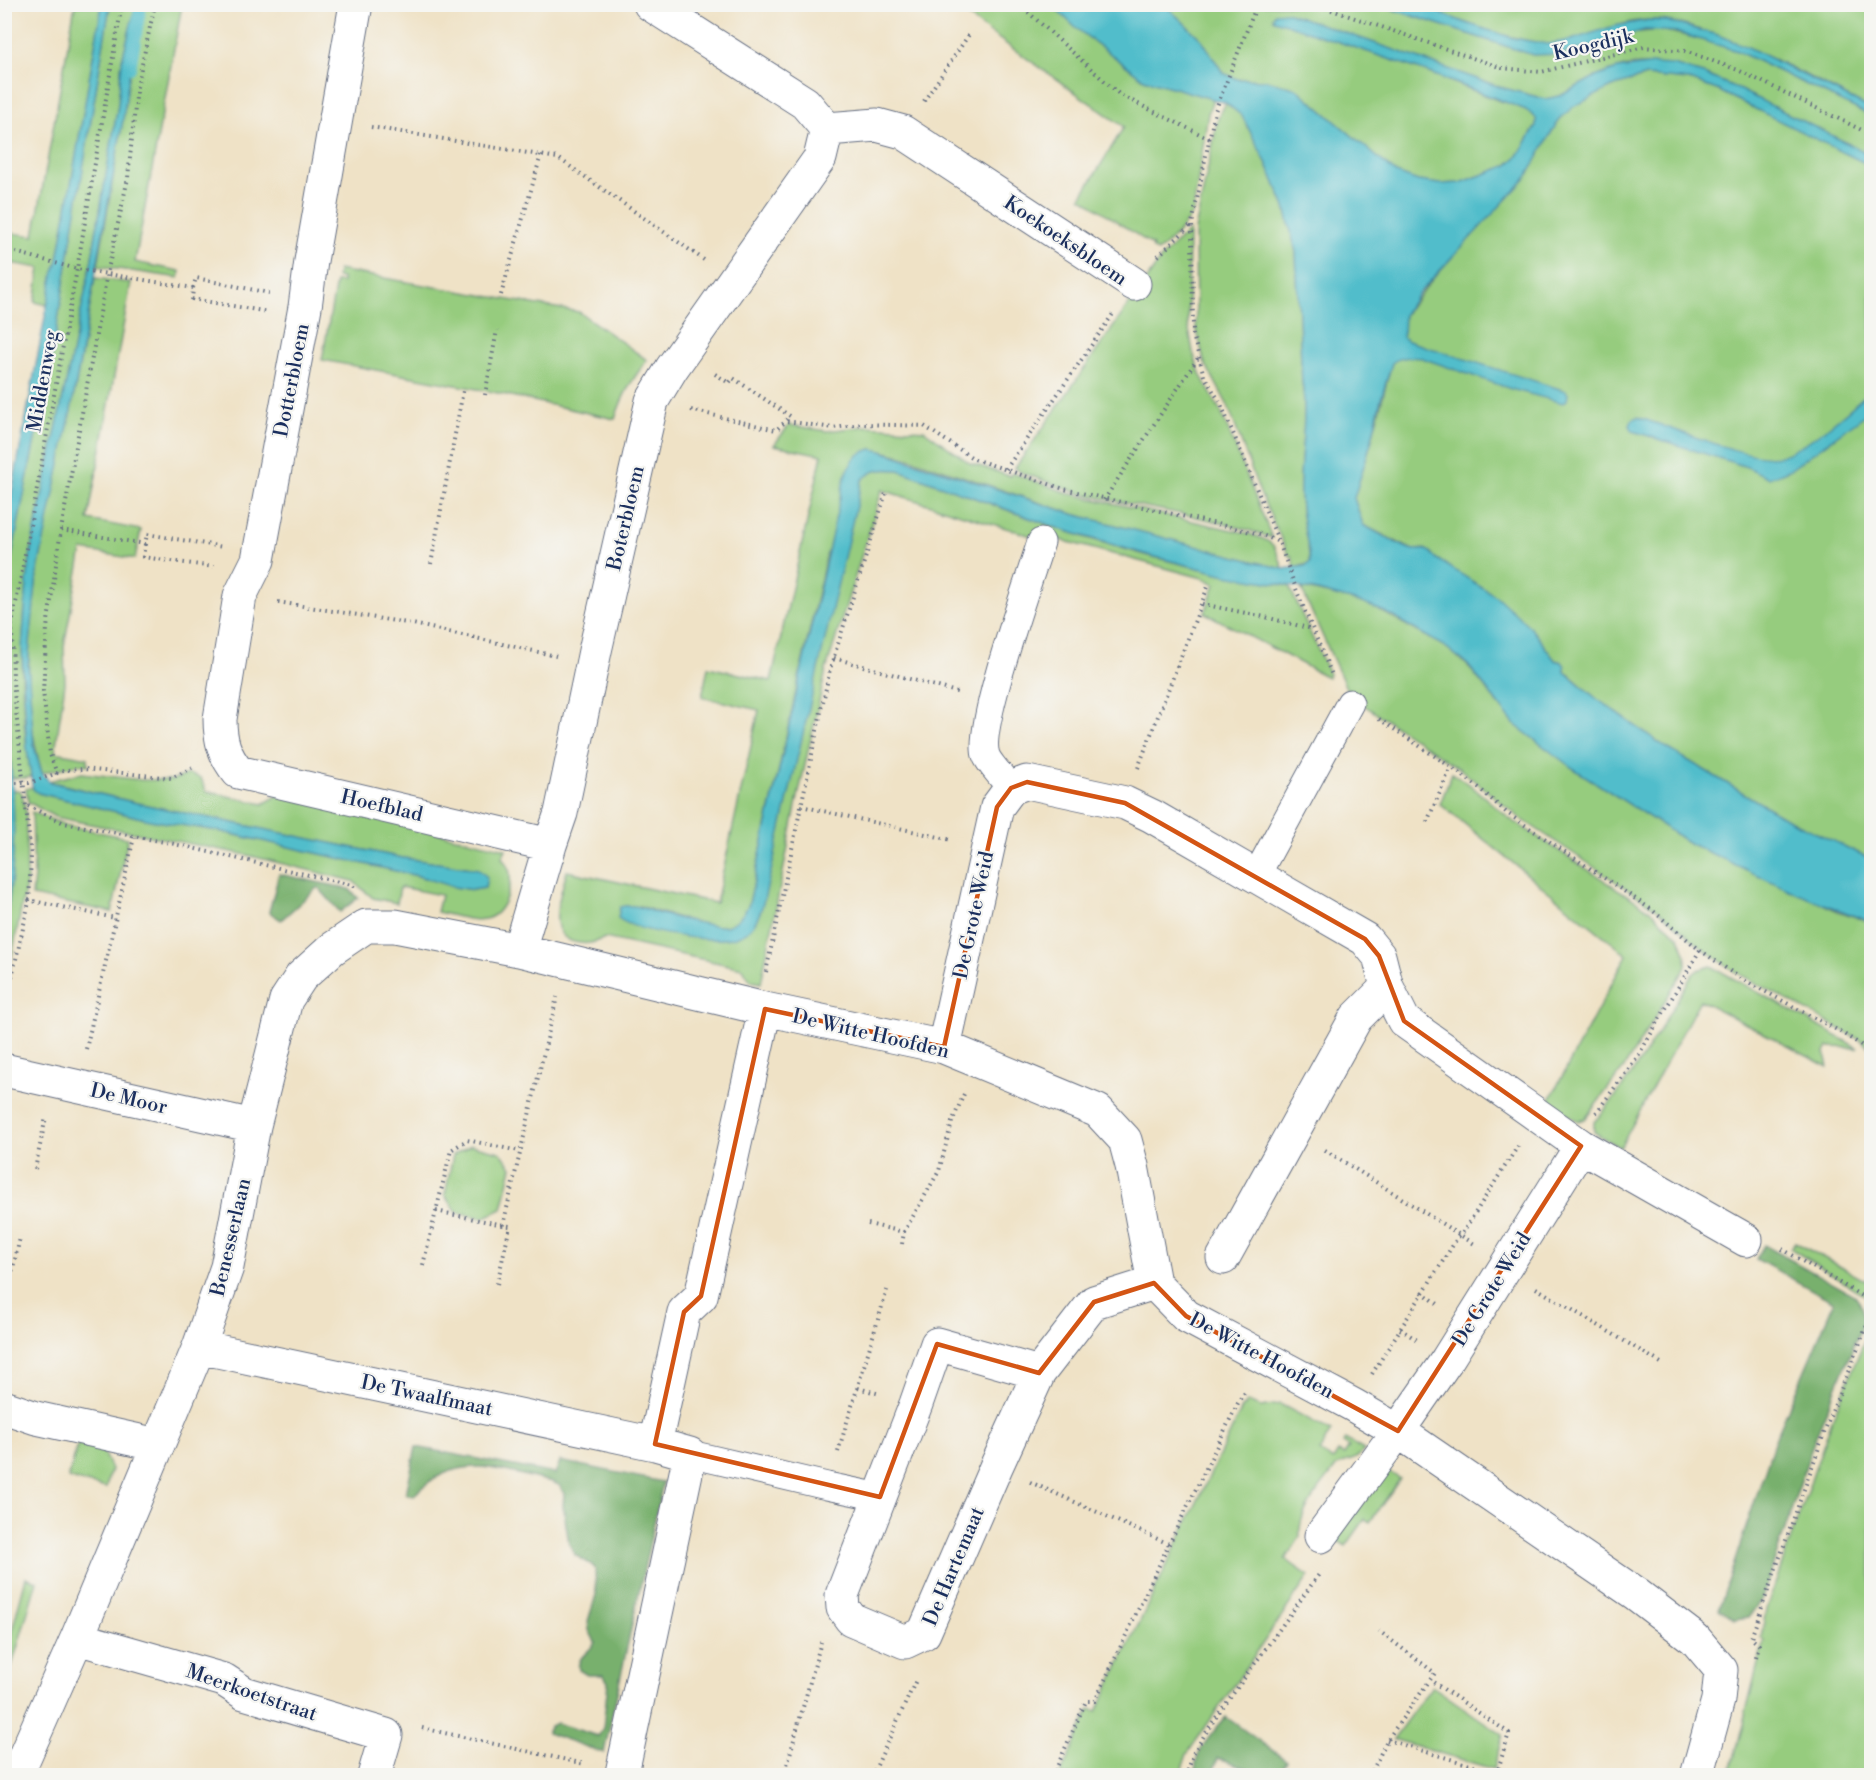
<svg xmlns="http://www.w3.org/2000/svg" width="1876" height="1780" font-family="'Libre Bodoni',serif">
<rect width="100%" height="100%" fill="#f6f6f2"/>
<filter id="ink" filterUnits="userSpaceOnUse"><feTurbulence type="fractalNoise" baseFrequency=".0167" numOctaves="2"/><feDisplacementMap in="SourceGraphic" scale="12" xChannelSelector="R" yChannelSelector="G"/><feConvolveMatrix kernelMatrix="1 2 1 2 8 2 1 2 1" color-interpolation-filters="sRGB"/></filter>
<filter id="wash" filterUnits="userSpaceOnUse"><feTurbulence type="fractalNoise" baseFrequency=".008" numOctaves="4" result="noise"/><feDisplacementMap in="SourceGraphic" scale="24" xChannelSelector="R" yChannelSelector="G"/><feGaussianBlur stdDeviation="1.35" result="paint"/><feColorMatrix in="noise" values="0 0 0 0 0 0 0 0 0 0 0 0 0 0 0 0 0 1.4 0 .05"/><feComposite in="paint" operator="in"/></filter>
<g filter="url(#wash)">
<rect width="100%" height="100%" fill="#efe2c6"/>
<path fill="#96cc7e" stroke="#587e6e" stroke-width="1.5" d="M75,5H102L58,260L47,305L35,302L40,268L5,262L4,232L34,236Z
M110,5H136L122,60L118,105L91,264L32,544C21,620 17,699 31,775L28,778H11L9,729L5,703V590L54,344Z
M142,5H182L135,262L180,271L179,278L98,266L123,120L133,47Z
M954,5H1052L1076,28L1144,79L1213,99L1208,114L1193,212C1184,228 1172,240 1158,252L1152,248L1153,246L1081,197L1124,127L985,29Z
M1165,5H1379L1533,55L1582,49L1631,33L1661,30L1708,41L1737,51L1871,116V155L1734,87L1706,75L1673,65H1632L1617,69L1593,78L1560,96L1545,99L1500,87L1286,12L1273,19L1424,71L1502,102H1580L1612,87L1646,76L1689,80L1717,90L1871,166V859L1787,819L1667,748L1597,699L1565,671V666L1555,661L1425,549L1413,550L1363,525L1354,498L1372,439L1404,315L1563,116L1536,126L1518,156L1506,166L1460,183L1440,184L1418,181L1396,173L1297,89L1266,80L1237,79L1223,73L1202,40Z
M1418,5H1871V109C1806,76 1740,36 1667,21C1625,13 1589,43 1548,44C1541,44 1532,42 1525,40C1506,36 1487,31 1469,24C1451,18 1435,10 1418,5Z
M1226,103L1242,116L1267,164L1285,207L1296,252L1302,382C1309,423 1296,466 1301,508C1303,527 1309,545 1310,563L1295,568L1292,556H1289L1260,493L1228,406L1204,361L1196,327L1195,230L1218,118Z
M1189,230L1188,324L1193,352L1200,374L1221,412L1272,538C1214,517 1149,509 1088,495C1066,490 1044,480 1022,473L1015,468L1162,257Z
M338,270L579,312L647,360C632,380 623,394 615,419L493,392L322,360L336,282H342V278L337,277Z
M95,278L131,283L88,520L141,530L135,559L82,550L64,646L65,683L55,752L88,758V765L79,764L42,773C10,664 42,551 64,444C76,389 85,333 95,278Z
M789,425L827,431L867,426L924,430L970,463L1010,476L1012,473L1071,494L1246,533C1273,542 1275,541 1283,569L1073,514L909,458L878,450L871,449L826,556L749,904C744,914 738,923 726,926C715,929 653,911 640,906L648,930L722,939L760,912L862,479C874,468 883,469 899,470C954,490 1008,511 1063,530C1137,555 1213,573 1289,586L1329,674L1328,677L1325,676L1205,613L1215,584L1206,579L1053,538L1051,542L882,490L826,670L796,806L761,983L751,981L742,968L605,938C593,943 587,945 574,942C543,933 562,892 567,871L716,903L759,710L702,697L708,667L771,681L822,455L774,445Z
M1301,588L1341,597L1372,606L1447,648L1468,666L1514,724L1571,767L1691,844L1838,911L1871,922V1049L1862,1041L1734,971L1702,948L1657,909L1520,818L1460,769L1353,698L1346,688Z
M82,773L142,780H173L188,774L201,778L206,791L263,804L279,795L506,849L502,858C510,868 512,875 509,888C498,933 472,919 437,912L441,895L400,887L397,903L373,898L353,881L247,855L55,817L28,802L26,789L32,787L38,793L150,820L218,831L418,876L454,887L473,890L485,888L478,869L403,858L137,803L48,781Z
M1452,773L1469,784L1510,819L1650,910L1679,937L1686,956V965L1683,972L1625,1066L1585,1119L1578,1121L1548,1103L1627,955L1440,804Z
M11,790H18L22,793L26,813L27,879L5,992V922L8,904L11,865Z
M32,812L65,825L128,838L112,912L32,896L34,875Z
M1711,966L1858,1048L1828,1047L1825,1053L1828,1067L1700,1000L1620,1148L1594,1132V1122C1633,1079 1662,1025 1692,975L1698,970Z
M471,1145L500,1152L512,1167L502,1209L483,1218L457,1212L445,1195L453,1155Z
M1795,1242L1866,1281L1871,1272V1297L1861,1293L1790,1248Z
M1871,1324V1775H1730L1764,1640L1761,1638L1766,1610L1832,1420Z
M1247,1402L1261,1407L1280,1404L1331,1431L1319,1452L1333,1460L1338,1452L1344,1455L1349,1447L1343,1443L1345,1439L1364,1450C1354,1464 1347,1458 1336,1467C1322,1487 1297,1511 1300,1537L1285,1559L1309,1576L1187,1754L1180,1775L1060,1776L1090,1709L1097,1711L1243,1406L1245,1407Z
M78,1443L102,1450L111,1469L106,1488L68,1478Z
M1385,1469L1400,1479L1370,1522L1365,1519L1346,1546L1336,1540Z
M26,1577L37,1581L6,1686L5,1632L11,1634Z
M1432,1686L1503,1735L1493,1769L1393,1739Z"/>
<path fill="#78b06d" stroke="#4a7066" stroke-width="1.5" d="M279,874L349,889L358,898L340,912L318,887L281,920L269,912Z
M1764,1245L1854,1295C1862,1303 1864,1312 1863,1323L1815,1438L1762,1599L1748,1618L1735,1620L1719,1609L1776,1437L1834,1302L1756,1259Z
M416,1447L555,1474L560,1461L663,1482L604,1753L547,1733V1731L550,1726L556,1723L598,1736L603,1728L608,1682L603,1675H587L579,1670C576,1656 590,1653 595,1642L589,1630L588,1621L596,1595L595,1569L592,1565L575,1555L569,1543L563,1506L564,1494L559,1485L552,1482C532,1478 500,1468 480,1467C455,1466 429,1477 414,1496L406,1494Z
M1226,1717L1287,1761L1278,1775H1266L1218,1758L1212,1775L1196,1770C1192,1755 1216,1728 1226,1717Z"/>
<path fill="#51bdcb" stroke="#367694" stroke-width="1.5" d="M102,5H110L54,344L5,590V528L53,275L58,260Z
M136,5H142L133,47L123,120L70,416L37,574L28,665L34,746L42,773L50,782L137,803L403,858L478,869L487,877L485,888L473,890L454,887L418,876L218,831L150,820L38,793L33,789L27,750L22,649L27,581L32,544L91,264L118,105L122,60Z
M1052,5H1165L1202,40L1223,73L1237,79L1266,80L1297,89L1396,173L1418,181L1440,184L1460,183L1506,166L1518,156L1536,126V118L1526,110L1424,71L1274,20L1273,17L1275,13L1286,12L1500,87L1545,99L1560,96L1593,78L1617,69L1654,64L1673,65L1706,75L1734,87L1871,155V166L1717,90L1689,80L1646,76L1612,87L1573,107L1563,116L1554,128L1527,177L1419,293L1404,314L1403,337L1408,341L1566,391L1568,394L1567,400L1563,403L1511,389L1422,358C1412,357 1400,356 1392,363L1381,399L1372,439L1354,498L1363,525C1379,533 1394,543 1410,549C1422,553 1426,544 1435,558L1496,596L1530,627L1555,660L1562,662L1565,666V672L1597,699L1667,748L1787,819L1871,859V922L1798,894L1691,844L1571,767L1514,724L1468,665L1447,648L1385,612L1362,603L1314,590L1226,575L1151,556L1063,530L899,470C883,469 874,468 862,480L771,871C766,887 764,910 754,924C750,930 742,935 735,937C713,944 636,932 618,918L620,907C636,903 646,910 661,914C672,917 717,928 726,926C737,923 744,914 749,904L845,476L854,459L861,453L871,449L878,450L1073,514L1283,569L1305,566L1310,563C1309,545 1303,527 1301,508C1296,466 1309,423 1302,382L1296,252L1285,207L1267,164L1242,116L1226,103L1144,79L1076,28Z
M1379,5H1418L1469,24L1513,38L1547,44L1571,40L1614,26L1649,20L1666,21L1715,34L1750,48L1871,109V116L1737,51L1675,32L1645,30L1562,54L1533,55Z
M1871,388V409L1865,415L1791,469L1769,478L1747,467L1633,431L1630,426L1632,420L1637,417C1668,426 1752,462 1779,456C1802,451 1855,407 1871,388Z
M5,703C13,775 20,852 5,922Z"/>
<g fill="none" stroke-linecap="round" stroke-linejoin="round">
<path stroke="#51bdcb" stroke-width="12" d="M130,68L141,4"/>
</g>
</g>
<g filter="url(#ink)">
<g fill="none" stroke-linecap="round" stroke-linejoin="round">
<g stroke="#656e82" stroke-width="29">
<path id="pedestrian" d="M1011,788C1004,779 989,764 986,755C976,727 1030,578 1041,542
M1256,876L1350,703
M690,1454L827,1486L880,1497"/>
</g>
<g stroke="#656e82" stroke-width="35">
<path id="minor" d="M356,4L311,261L305,307L258,560L240,596L220,719C220,740 224,755 238,772L550,845
M650,4L805,103L827,129
M827,129L877,125L903,132L1134,284
M519,950L550,845L561,813L595,651L652,401L672,368L820,158L827,129
M944,1047L997,807L1011,788L1027,782L1125,803L1152,816L1365,939L1379,956L1387,987L1404,1021L1581,1146L1746,1240
M4,1070L254,1126
M1223,1258L1356,1018L1387,987
M199,1347L655,1444L690,1454L622,1773
M1039,1373L937,1344L916,1404L842,1595L843,1608L851,1619L905,1642L924,1633L996,1467L1039,1373L1094,1302L1154,1283
M4,1407L36,1418L158,1445
M655,1444L684,1312L701,1296L765,1009
M1321,1536L1398,1431L1447,1360L1581,1146
M77,1638L224,1680L244,1693L386,1735L374,1776
M16,1776L77,1638L199,1347L227,1267L254,1126L286,1000L301,977L332,949L366,926H395L519,950L765,1009L944,1047L1098,1111L1125,1140L1132,1166L1154,1283L1186,1316L1353,1405L1398,1431L1636,1594L1695,1639L1721,1670L1718,1700L1697,1776"/>
</g>
<path stroke="#656e82" stroke-width="4" stroke-dasharray="1.5 4.5" stroke-linecap="butt" d="M1019,4L1120,95L1210,139
M1260,4L1256,7L1215,111L1192,224L1193,335L1204,376L1220,402L1279,542
M1314,4L1502,68L1541,72L1644,47L1685,51L1738,70L1872,135
M924,101L970,33
M371,127L558,158L704,260
M4,249L77,269L193,288L192,299L268,312
M1158,256L1192,224
M193,288L196,278L269,293
M501,295L541,155
M715,374L729,383L733,378L790,416L786,420
M485,395L497,330
M691,410L776,430L786,421L833,428L862,424L924,426L974,459L1064,489L1260,534L1279,542L1298,594L1332,675
M1006,469L1113,314
M1104,500L1198,358
M61,530L145,544L147,534L223,547
M145,544L143,557L214,567
M431,564L463,391
M278,602L413,624L556,656
M1202,604L1265,617L1312,629
M834,658L960,693
M1379,719L1451,767L1478,787L1507,813L1652,910L1700,950L1740,978L1839,1031L1872,1052
M1138,768L1209,584
M57,774L50,754L43,691L47,628L61,530L107,274L128,178L137,87L155,4
M4,783H29L66,770L84,769L171,778L192,768
M28,806L64,823L170,843L352,885L356,889
M801,806L952,840
M1427,822L1451,767
M28,900L115,918
M766,972L830,669L886,493
M4,1012L29,902L31,856L13,682L12,625L77,269L122,4
M86,1049L134,837
M1596,1113L1638,1056L1700,950
M1325,1150L1476,1245
M35,1169L46,1117
M436,1211L503,1225
M868,1224L904,1232
M902,1244L904,1232L939,1171L952,1122L964,1094
M1782,1249L1872,1302
M423,1265L451,1150L467,1140L519,1151
M497,1284L510,1226L503,1225L557,997
M1536,1288L1661,1363
M1422,1292L1438,1304
M4,1306L20,1238
M1400,1329L1417,1340
M1372,1374L1458,1237L1461,1235L1518,1146
M858,1388L880,1394
M838,1452L887,1290
M1030,1482L1169,1544
M1756,1657L1759,1645L1751,1638L1831,1414L1872,1313
M422,1728L585,1764
M1387,1740L1497,1773L1509,1733L1430,1680
M784,1776L821,1642
M872,1776L917,1678
M1053,1776L1086,1701H1095L1169,1544L1240,1399L1247,1390
M1186,1776L1194,1752L1212,1723L1320,1573
M1370,1776L1387,1740L1435,1673L1379,1631"/>
<use href="#pedestrian" stroke="#fff" stroke-width="27"/>
<use href="#minor" stroke="#fff" stroke-width="33"/>
</g>
</g>
<path fill="none" stroke="#d45514" stroke-width="4.5" stroke-linejoin="round" d="M1027,782L1125,803L1365,939L1379,956L1404,1021L1581,1146L1398,1431L1186,1316L1154,1283L1094,1302L1039,1373L937,1344L880,1497L655,1444L684,1312L701,1296L765,1009L944,1047L997,807L1011,788Z"/>
<g text-anchor="middle" stroke-width="4.5" stroke-linejoin="round" paint-order="stroke">
<g font-size="20" fill="#1b2f5e" stroke="#f6f6f2">
<text transform="translate(1593 44) rotate(-13)" y="7">Koogdijk</text>
<text transform="translate(1066 240) rotate(34)" y="7">Koekoeksbloem</text>
<text transform="translate(291 380) rotate(-79)" y="7">Dotterbloem</text>
<text transform="translate(42 381) rotate(-80)" y="7">Middenweg</text>
<text transform="translate(625 518) rotate(-77)" y="7">Boterbloem</text>
<text transform="translate(382 805) rotate(13)" y="7">Hoefblad</text>
<text transform="translate(973 915) rotate(-78)" y="7">De Grote Weid</text>
<text transform="translate(871 1033) rotate(13)" y="7">De Witte Hoofden</text>
<text transform="translate(129 1098) rotate(13)" y="7">De Moor</text>
<text transform="translate(230 1237) rotate(-77)" y="7">Benesserlaan</text>
<text transform="translate(1491 1289) rotate(-58)" y="7">De Grote Weid</text>
<text transform="translate(1262 1355) rotate(28)" y="7">De Witte Hoofden</text>
<text transform="translate(427 1395) rotate(12)" y="7">De Twaalfmaat</text>
<text transform="translate(953 1566) rotate(-67)" y="7">De Hartemaat</text>
<text transform="translate(252 1692) rotate(19)" y="7">Meerkoetstraat</text>
</g>
</g>
<rect width="1876" height="1780" fill="none" stroke="#f6f6f2" stroke-width="24"/>
</svg>
